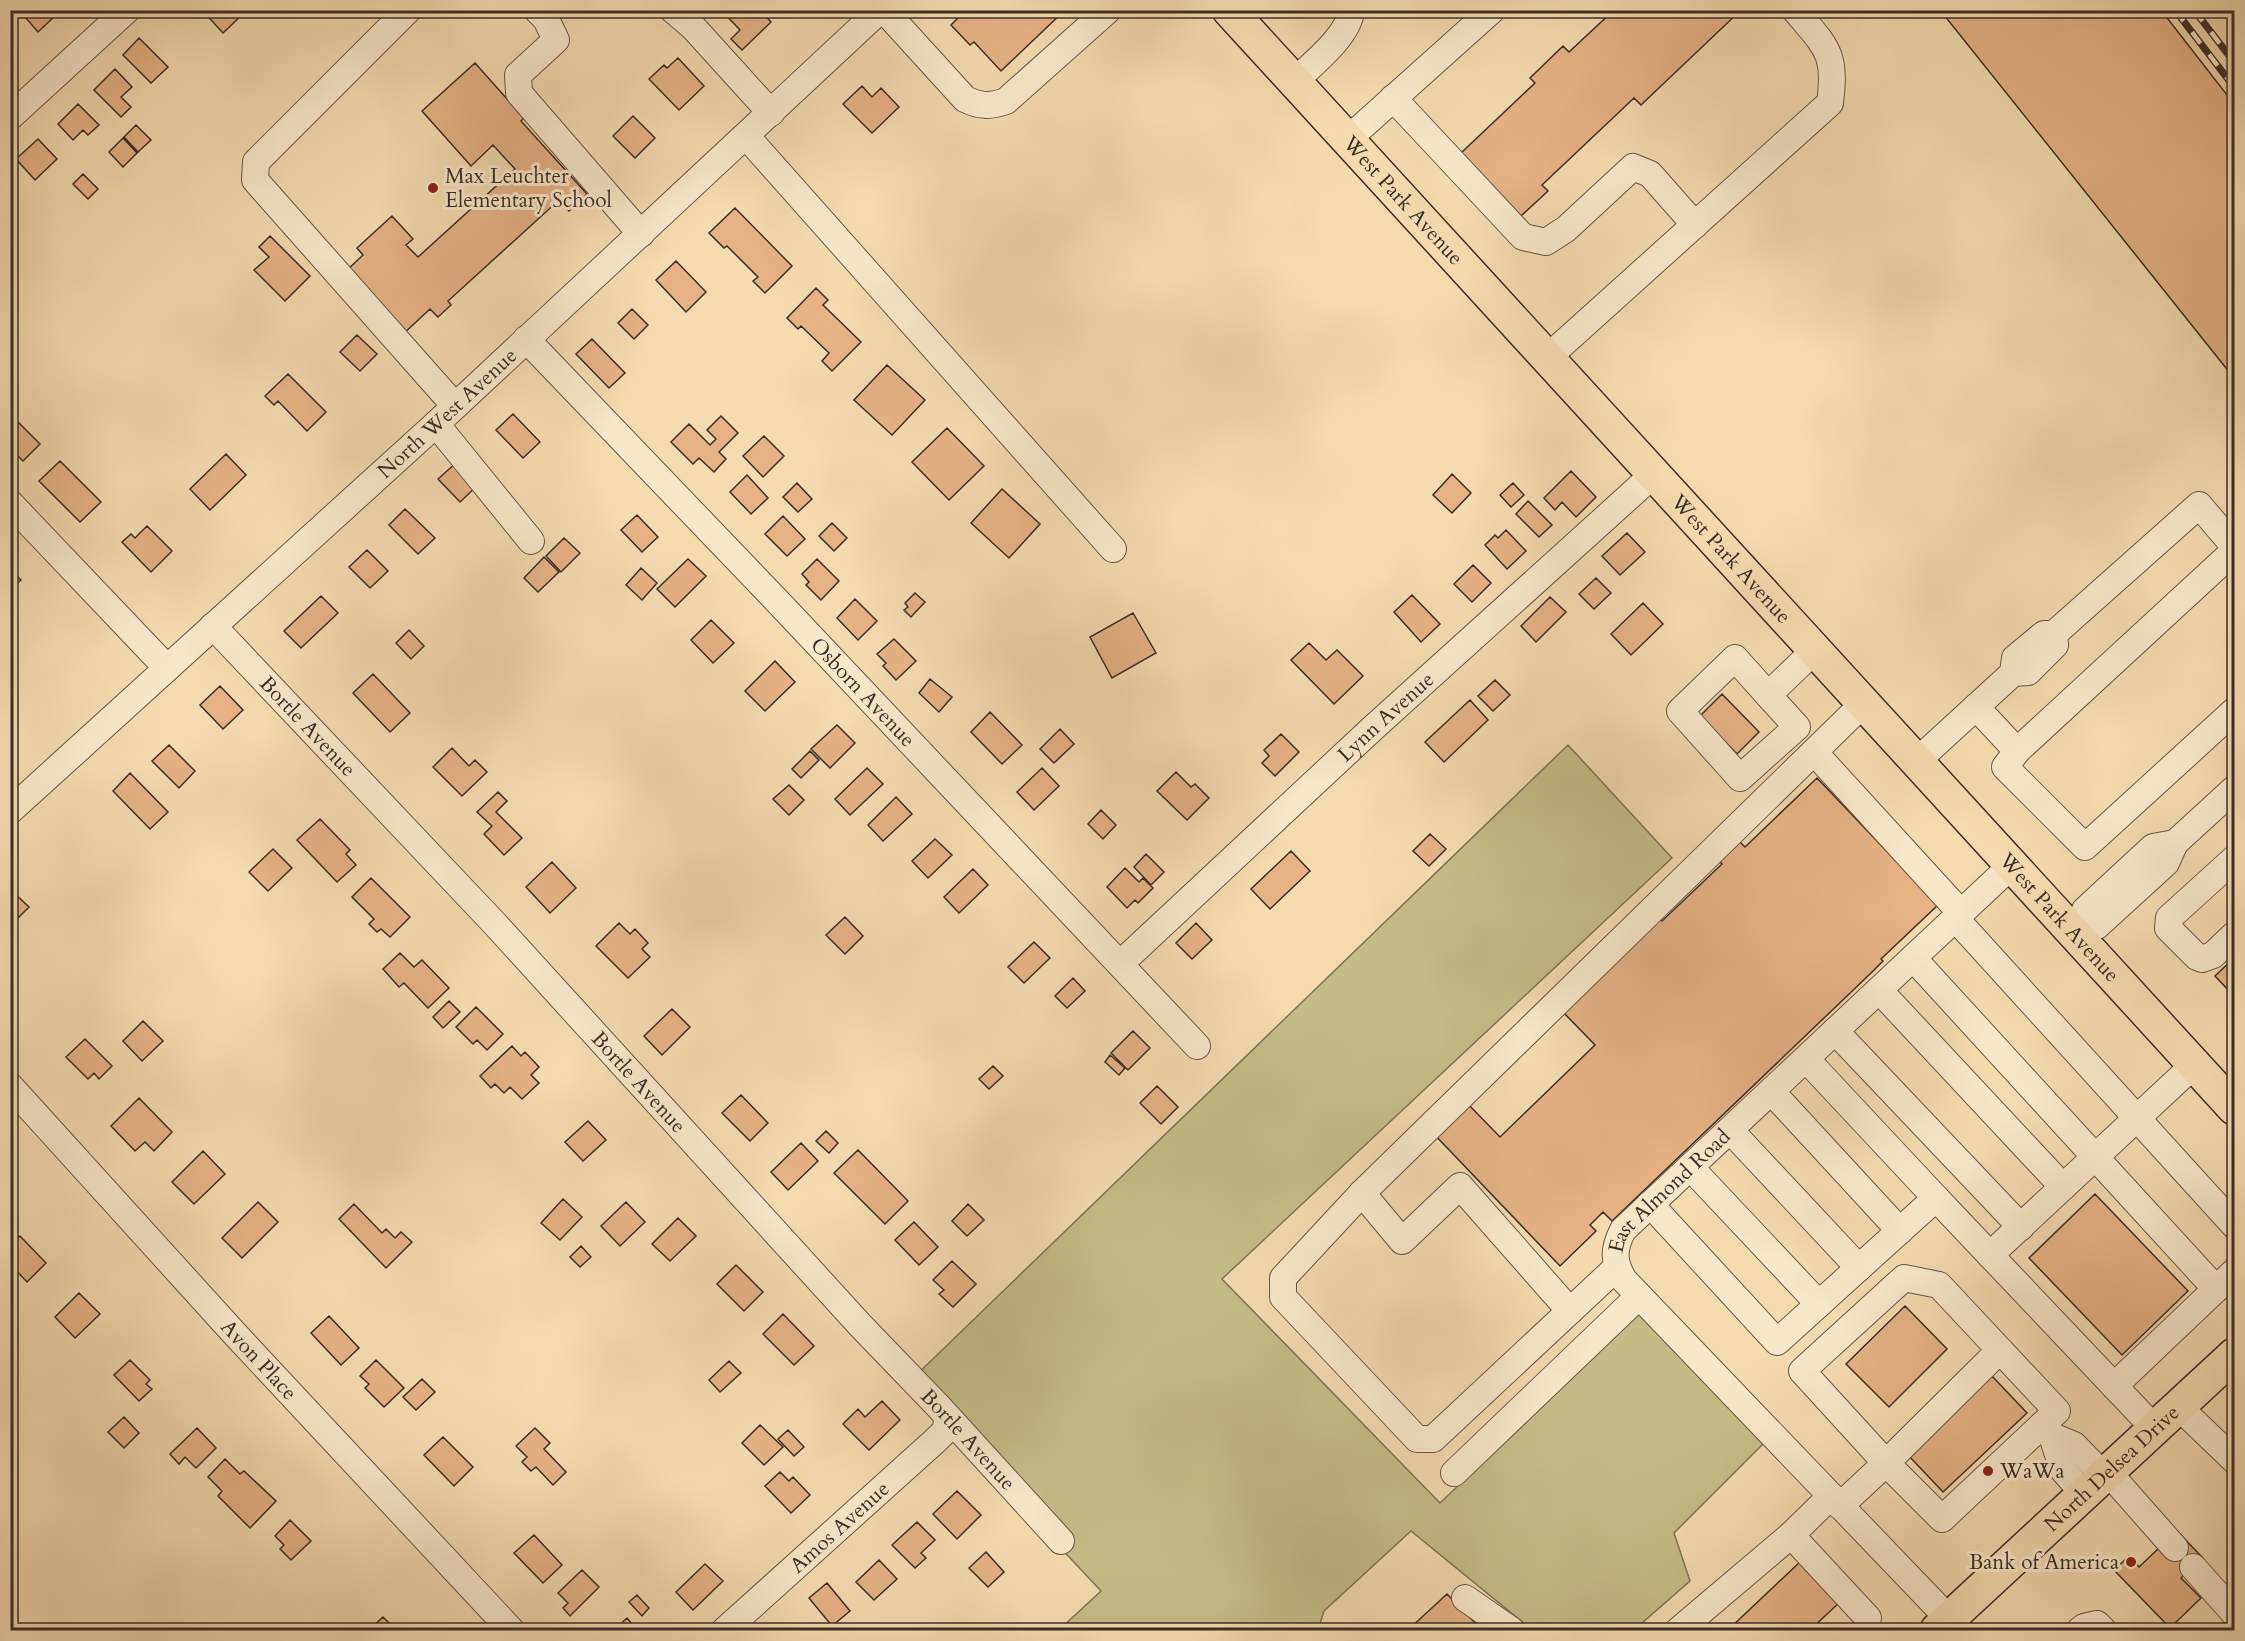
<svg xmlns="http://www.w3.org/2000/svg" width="2245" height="1641" font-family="Cardo,serif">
<rect width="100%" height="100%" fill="#f3dbae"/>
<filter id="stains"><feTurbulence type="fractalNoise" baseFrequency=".00333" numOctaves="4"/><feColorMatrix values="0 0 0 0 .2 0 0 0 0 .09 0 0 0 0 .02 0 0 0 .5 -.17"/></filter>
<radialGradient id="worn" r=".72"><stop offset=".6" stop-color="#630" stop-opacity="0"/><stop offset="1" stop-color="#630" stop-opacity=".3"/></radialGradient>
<path fill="#c3bd85" stroke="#7e7657" stroke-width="1.5" d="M1568,745L1672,858L1222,1279L1440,1503L1650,1304L1773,1434L1674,1533L1690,1581L1634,1630H1532L1411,1531L1324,1611L1318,1630H1059L1101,1591L907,1384Z"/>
<path fill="#e6b284" stroke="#3a2e29" stroke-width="1.5" d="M19,10H51L56,15L38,32Z
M202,10H247L223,33Z
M721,10H760L771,22L742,50L731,39L740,30Z
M966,10H1065L1001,71L974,42L970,45L951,25Z
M1614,10H1741L1641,105L1634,98L1542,185L1548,191L1521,216L1461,153L1535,83L1530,78L1563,46L1569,52Z
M1940,10H2161L2234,104V378Z
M139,38L168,67L151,83L123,55Z
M678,58L704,86L679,110L649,79L664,65L667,68Z
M475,63L524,118L521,121L587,194L569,211L559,200L448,301L451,305L438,317L430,309L402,335L345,272L363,255L357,248L392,216L413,239L406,245L418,257L515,169L493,145L471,166L422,111Z
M115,69L132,87L121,97L131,107L121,117L94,90Z
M862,86L872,97L881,88L899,107L872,133L843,104Z
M78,104L99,125L88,135L83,130L73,140L58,124Z
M633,116L655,138L635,158L613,136Z
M136,125L151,140L138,152L124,137Z
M123,138L137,153L123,167L109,152Z
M38,139L57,159L35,180L16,159Z
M83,174L98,189L88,199L73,184Z
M735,208L792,266L765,293L753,281L758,277L727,246L724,248L709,233Z
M270,236L310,276L285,301L254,270L269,257L259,247Z
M676,261L706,292L686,312L656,280Z
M816,288L828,300L823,305L861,342L832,371L822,361L829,353L801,326L798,329L787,318Z
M632,309L648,325L634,339L618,323Z
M357,335L377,354L360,371L340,352Z
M592,339L625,373L609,388L576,354Z
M887,365L925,400L892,435L854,400Z
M288,374L326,412L307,431L278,401L274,405L265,396Z
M513,414L540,442L523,458L496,430Z
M721,416L738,433L719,452L726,459L714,472L699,458L693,464L671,442L689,424L710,445L716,439L707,430Z
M14,418L40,444L23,461L10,448V422Z
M947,428L984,466L949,500L912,462Z
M764,436L784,456L763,477L743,456Z
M226,454L246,475L210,510L190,489Z
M60,461L101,502L80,522L39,481Z
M457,462L478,485L460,502L438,479Z
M1571,471L1596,497L1576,517L1562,502L1555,510L1544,498Z
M1452,474L1471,493L1452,513L1433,495Z
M747,475L768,498L751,514L730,492Z
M797,483L812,499L798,512L783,497Z
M1513,483L1524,495L1511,507L1500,495Z
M1002,489L1040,524L1009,558L971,523Z
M1528,501L1552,525L1539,537L1516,514Z
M405,509L435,538L418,554L389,525Z
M637,515L658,537L642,552L621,530Z
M783,516L805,539L787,556L765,534Z
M832,523L847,538L834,551L819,536Z
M147,526L172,551L151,572L122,542L131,534L135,538Z
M1506,530L1526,551L1507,569L1485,545L1495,535L1498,538Z
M1627,533L1645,552L1620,575L1602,556Z
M564,538L580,553L561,572L546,556Z
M367,550L388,571L370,588L349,567Z
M544,557L559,572L538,592L524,578Z
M688,559L706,576L675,607L657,589Z
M817,559L839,581L821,600L806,585L809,582L802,574Z
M10,561L17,567L13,572L21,580L10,590Z
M1473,565L1491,583L1472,602L1454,584Z
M641,568L657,583L642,600L626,585Z
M1596,578L1611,593L1594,609L1579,594Z
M915,593L925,602L911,617L904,610L908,607L905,603Z
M1412,595L1440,624L1421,642L1394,612Z
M321,596L338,613L301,648L284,631Z
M1550,597L1566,612L1536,642L1521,626Z
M855,599L877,621L858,640L837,618Z
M1643,603L1663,624L1631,655L1611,634Z
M1133,613L1156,653L1112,678L1090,637Z
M711,620L734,643L713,663L691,640Z
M409,630L424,646L411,659L396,643Z
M894,639L916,661L896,680L883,666L886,663L877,654Z
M1309,643L1326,660L1337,650L1363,676L1334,704L1291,660Z
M775,661L795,682L765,711L745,691Z
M373,674L410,713L390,732L353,693Z
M930,679L952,697L939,712L919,693Z
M1495,680L1510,695L1493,711L1478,696Z
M220,686L243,710L223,729L200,705Z
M1722,694L1759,732L1737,754L1700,716Z
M1470,700L1488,720L1444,762L1425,742Z
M990,712L1022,745L1002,764L971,732Z
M837,725L855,743L830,768L811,749Z
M1060,729L1074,744L1054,763L1040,749Z
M1281,734L1299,752L1275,776L1262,763L1269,756L1264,750Z
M169,745L195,771L179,788L152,761Z
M452,748L469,766L475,760L487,772L462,796L433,767Z
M810,751L819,760L801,778L792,769Z
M867,768L883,784L850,815L835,799Z
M1042,768L1059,786L1034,810L1017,792Z
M1176,772L1191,787L1195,784L1209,798L1187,820L1157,791Z
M130,773L168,812L150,829L113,791Z
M1817,778L1938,905L1881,959L1883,961L1870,974L1612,1221L1603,1212L1590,1225L1596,1231L1560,1266L1432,1132L1465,1101L1500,1137L1595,1045L1562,1011L1653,912L1662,921L1722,864L1717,858L1737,839L1745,847Z
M789,785L804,800L789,815L773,799Z
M498,792L507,801L496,812L522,838L504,855L484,834L492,826L477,812Z
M896,797L912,814L883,841L868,825Z
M1101,810L1116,825L1103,839L1088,824Z
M320,819L350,850L346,854L356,865L337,882L297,840Z
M1430,834L1446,849L1429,866L1413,851Z
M935,839L952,855L928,878L912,861Z
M273,849L292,868L268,891L249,872Z
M1291,851L1310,871L1270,909L1251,889Z
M1146,854L1164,872L1151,885L1134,867Z
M552,862L576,888L550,913L526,887Z
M1125,868L1139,882L1143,878L1153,888L1138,903L1135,900L1127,908L1107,887Z
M973,869L988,885L959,913L944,897Z
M371,878L410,917L390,937L381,929L377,932L369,924L374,919L352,897Z
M11,890L29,907L11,925L10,891Z
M845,917L863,936L845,954L826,935Z
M619,923L630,934L635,929L648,943L642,949L650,957L628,978L596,946Z
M1196,923L1212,940L1192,959L1176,943Z
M1034,942L1050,958L1024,983L1008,967Z
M400,953L414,967L422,960L449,988L428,1008L404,983L399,987L383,969Z
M2234,958V996L2215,976Z
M1073,978L1085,991L1067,1008L1055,996Z
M449,1001L460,1012L443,1028L433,1017Z
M476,1007L503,1034L487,1050L477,1040L473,1044L456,1027Z
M672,1009L690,1027L662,1055L644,1036Z
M143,1021L163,1041L142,1061L123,1041Z
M1133,1031L1150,1048L1128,1070L1111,1053Z
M85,1039L112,1066L99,1079L94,1073L88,1079L66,1057Z
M512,1046L521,1056L525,1052L539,1067L531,1075L539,1083L522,1099L510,1087L504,1093L495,1084L491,1088L480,1076Z
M1110,1055L1125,1068L1119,1075L1105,1062Z
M993,1066L1003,1076L989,1089L979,1079Z
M1157,1086L1178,1107L1161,1124L1140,1103Z
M741,1095L768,1123L750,1141L722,1113Z
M139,1098L172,1132L154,1151L145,1142L135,1151L111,1126Z
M588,1121L606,1140L583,1161L565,1142Z
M826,1131L838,1143L829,1153L816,1141Z
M801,1143L818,1161L788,1190L771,1172Z
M858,1150L908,1201L885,1224L834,1173Z
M203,1151L225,1174L194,1204L172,1182Z
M2095,1194L2188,1291L2122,1355L2029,1258Z
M563,1199L582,1217L560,1240L541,1223Z
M258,1202L278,1222L242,1258L222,1238Z
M626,1202L645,1222L620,1246L601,1226Z
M354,1204L382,1233L386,1229L395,1238L401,1232L412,1242L386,1268L339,1219Z
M968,1204L984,1220L967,1236L952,1221Z
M678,1218L696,1236L670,1261L652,1244Z
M914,1222L938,1247L919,1265L895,1240Z
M20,1236L46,1263L27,1282L10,1264V1245Z
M581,1246L591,1257L580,1267L570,1257Z
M952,1261L976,1284L953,1307L939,1294L944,1290L933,1280Z
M736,1265L763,1292L744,1311L717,1284Z
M79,1293L100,1314L75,1338L55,1317Z
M1905,1306L1947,1349L1889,1407L1846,1364Z
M783,1314L814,1346L794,1365L763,1334Z
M329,1316L359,1348L341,1365L311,1333Z
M130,1360L150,1380L146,1384L152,1389L139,1401L114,1375Z
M376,1360L404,1388L384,1407L365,1388L369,1384L360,1376Z
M729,1361L741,1373L720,1392L709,1380Z
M1992,1376L2027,1413L1943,1492L1908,1455Z
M422,1379L435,1392L416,1410L403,1397Z
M882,1401L900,1420L869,1450L843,1424L858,1409L865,1417Z
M124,1417L139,1433L124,1448L108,1432Z
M760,1425L783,1447L764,1465L742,1443Z
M197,1428L216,1448L196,1468L185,1457L179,1464L170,1454Z
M535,1428L550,1443L544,1449L566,1472L553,1485L536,1467L531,1471L522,1462L527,1457L516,1446Z
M788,1430L804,1447L794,1456L778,1439Z
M443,1437L473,1467L454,1486L424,1455Z
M225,1459L240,1474L244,1471L276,1501L250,1528L218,1496L222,1491L208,1477Z
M780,1472L789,1481L793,1477L810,1495L791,1513L765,1486Z
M957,1491L981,1515L957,1539L933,1514Z
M290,1520L311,1541L291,1560L280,1549L284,1545L275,1536Z
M917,1522L935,1540L921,1553L926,1558L915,1568L892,1545Z
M2177,1531L2202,1557L2181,1578L2201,1598L2170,1628L2114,1570L2129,1556L2139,1567Z
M534,1535L562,1565L543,1583L514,1553Z
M986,1552L1004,1572L988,1587L969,1568Z
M879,1560L897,1579L874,1600L856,1582Z
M1802,1560L1841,1601L1810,1630H1728Z
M705,1564L723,1581L693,1610L676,1592Z
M582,1570L599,1587L570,1616L563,1608L568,1603L558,1593Z
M827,1583L850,1611L832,1626L809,1598Z
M1447,1594L1482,1630H1408Z
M637,1595L649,1608L642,1616L629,1602Z
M383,1617L396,1630H369Z
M627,1618L637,1630H614Z
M14,1622L22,1630H10V1626Z"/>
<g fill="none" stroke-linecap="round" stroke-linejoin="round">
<g stroke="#68594a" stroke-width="28">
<g id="minor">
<path d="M408,10L256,162L255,180L455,406"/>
<path d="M537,10L546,19L556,40L518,75L519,93L641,234"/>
<path d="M673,10L693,27L771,113"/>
<path d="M884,10L965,99C979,106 990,107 1006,101L1108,10"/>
<path d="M1294,82C1312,64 1350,35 1351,10"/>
<path d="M1393,98L1523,237L1546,242L1566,229L1633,167L1650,174L1695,225"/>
<path d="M10,117L127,10"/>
<path d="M747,137L1113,549"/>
<path d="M1347,140L1492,10"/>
<path id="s1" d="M526,339L780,604L1197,1046"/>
<path d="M1547,358L1830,103C1837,53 1826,47 1795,10"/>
<path d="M436,424L531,541"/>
<path d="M10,503L167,668"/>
<path id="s2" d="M213,626L495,924L860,1325L939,1407L1061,1541"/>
<path d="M2013,673L2028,672L2055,645L2054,634"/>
<path d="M1768,695L1735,658L1680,711L1740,778L1797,727L1768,695L1815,650"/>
<path d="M1976,707L2017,751L2005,767L2085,847L2234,711"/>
<path d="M2017,751L2234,551"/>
<path d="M1814,752L1961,913"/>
<path d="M1917,761L2013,673L2015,658L2044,634H2054L2199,505L2234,546"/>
<path id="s3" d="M10,811L436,424L880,10"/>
<path d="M2234,859L2169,918L2168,928L2197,957L2202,959L2213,955L2234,935"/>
<path d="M1955,918L2234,1225"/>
<path d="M2084,925L2085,910L2153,847L2175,843L2234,789"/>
<path d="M2074,933L2084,925L2097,926L2166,863L2175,843"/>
<path d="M1913,958L2216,1289"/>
<path id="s4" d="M1120,964L1373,728L1654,474"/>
<path d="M1879,990L2063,1187"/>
<path d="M1835,1031L2021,1227"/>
<path d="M1806,1059L1936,1198"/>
<path id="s5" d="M10,1086L234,1333L511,1630"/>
<path d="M1771,1091L1900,1231"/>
<path d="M1730,1130L1859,1268"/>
<path d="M1690,1167L1819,1304"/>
<path d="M1362,1193L1402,1241L1460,1186L1570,1311"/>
<path d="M1650,1204L1777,1342L1936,1198L1990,1255"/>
<path d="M1616,1268L1433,1439H1417L1283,1297V1278L1362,1193L1864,703"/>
<path d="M2114,1386L2234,1272"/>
<path d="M2179,1407L2234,1460"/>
<path d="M2042,1425L2052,1436L2074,1445L2104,1476"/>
<path d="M2155,1429L1990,1255L2195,1064"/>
<path d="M2052,1436L2063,1470L2084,1494"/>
<path d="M2108,1472L2175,1548"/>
<path d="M1454,1473L1639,1296"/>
<path d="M1840,1506L1886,1463L1802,1371L1904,1278L1939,1285L2057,1411L1942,1519L1886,1463L2000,1350"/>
<path d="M1791,1535L1868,1618"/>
<path d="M2193,1567L2234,1613"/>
<path d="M1465,1598L1511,1630"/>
<path id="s6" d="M1949,1619L1624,1280C1613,1262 1613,1249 1623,1230L2012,865"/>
<path id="s7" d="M725,1630L936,1440L946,1430L947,1419"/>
<path d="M1679,1630L1791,1535L1831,1496"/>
<path d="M2080,1630L2084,1627L2097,1624L2103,1630"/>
</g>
</g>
<g stroke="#3a2e29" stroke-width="36">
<g id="major">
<path id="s8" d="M1229,10L2234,1108"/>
<path id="s9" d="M1937,1630L2234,1355"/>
</g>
</g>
<use href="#minor" stroke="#f7e8ca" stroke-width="26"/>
<use href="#major" stroke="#f3dbae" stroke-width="33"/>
<g stroke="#3a2e29" stroke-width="7">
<path id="rail" d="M2175,10L2234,87
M2194,10L2234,62"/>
</g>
<use href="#rail" stroke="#f7e8ca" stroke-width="4.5" stroke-dasharray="14" stroke-linecap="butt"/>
</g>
<g fill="#8f2418" stroke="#f7e8ca" stroke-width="2">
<circle cx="433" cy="188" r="6"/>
<circle cx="1988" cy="1471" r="6"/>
<circle cx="2131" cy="1562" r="6"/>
</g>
<g text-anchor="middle" stroke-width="6" stroke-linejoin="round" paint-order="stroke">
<g font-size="21" fill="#3a2e29" stroke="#f7e8ca" text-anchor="start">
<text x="445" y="183">Max Leuchter<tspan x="445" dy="24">Elementary School</tspan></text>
<text x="2000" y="1478">WaWa</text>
<text x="2119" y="1569" text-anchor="end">Bank of America</text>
</g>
<g font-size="21" fill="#3a2e29" stroke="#f7e8ca">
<text dy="7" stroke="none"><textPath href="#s8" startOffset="258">West Park Avenue</textPath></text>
<text dy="7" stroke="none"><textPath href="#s3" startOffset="591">North West Avenue</textPath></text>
<text dy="7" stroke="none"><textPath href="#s8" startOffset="744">West Park Avenue</textPath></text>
<text dy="7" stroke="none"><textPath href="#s1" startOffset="488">Osborn Avenue</textPath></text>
<text dy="7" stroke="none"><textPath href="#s4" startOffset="363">Lynn Avenue</textPath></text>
<text dy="7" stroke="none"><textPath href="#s2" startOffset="138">Bortle Avenue</textPath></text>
<text dy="7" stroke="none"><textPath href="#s8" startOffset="1230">West Park Avenue</textPath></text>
<text dy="7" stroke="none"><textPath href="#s2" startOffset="624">Bortle Avenue</textPath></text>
<text dy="7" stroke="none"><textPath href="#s6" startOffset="582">East Almond Road</textPath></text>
<text dy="7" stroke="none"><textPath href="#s5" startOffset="370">Avon Place</textPath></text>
<text dy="7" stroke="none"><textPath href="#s2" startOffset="1110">Bortle Avenue</textPath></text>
<text dy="7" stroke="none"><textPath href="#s9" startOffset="238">North Delsea Drive</textPath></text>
<text dy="7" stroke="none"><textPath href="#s7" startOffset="154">Amos Avenue</textPath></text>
</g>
</g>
<rect width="2245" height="1641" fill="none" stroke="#f3dbae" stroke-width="36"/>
<rect x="12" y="12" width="2221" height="1617" fill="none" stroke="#3a2e29" stroke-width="3"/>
<rect x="18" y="18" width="2209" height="1605" fill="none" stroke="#3a2e29" stroke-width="1.5"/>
<rect width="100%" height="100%" filter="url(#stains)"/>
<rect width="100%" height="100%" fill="url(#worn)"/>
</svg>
